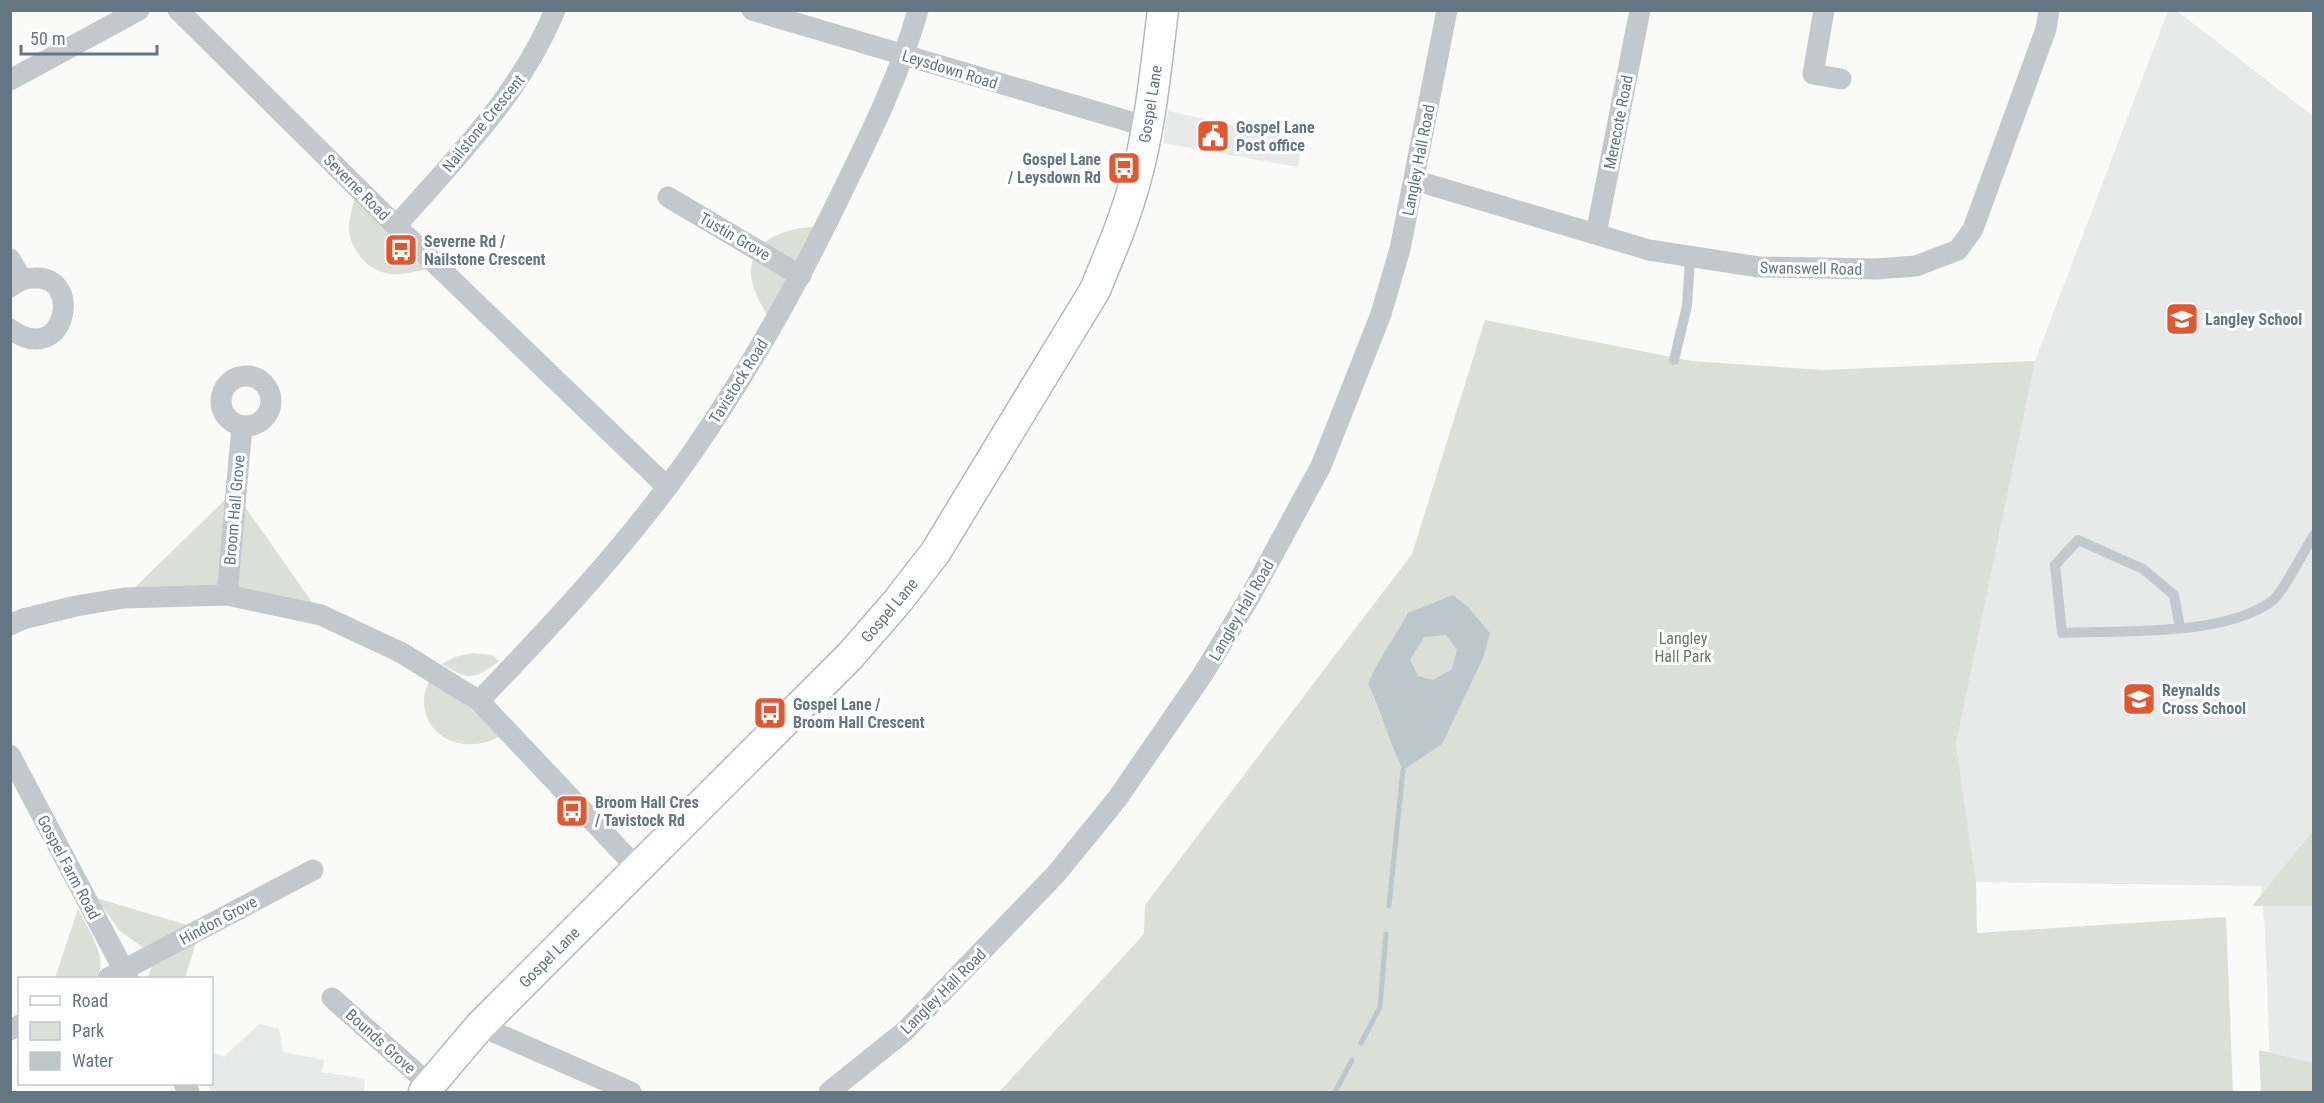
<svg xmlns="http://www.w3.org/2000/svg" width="2324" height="1103" font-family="'Roboto Condensed',sans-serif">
<rect width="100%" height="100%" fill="#fafaf8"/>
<path fill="#e8e9e9" d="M2168,11H2177L2313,116V1092H2271L2265,931L2261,886L1976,882L1956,744L2035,361Z
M1168,111L1302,140L1298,167L1163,143Z
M259,1024L279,1029L283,1052L324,1060L322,1072L365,1079L364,1092H212L207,1084H212V1052L224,1057Z"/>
<path fill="#dadfd7" d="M357,188L437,266C423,270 406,275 391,274C368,272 348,248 349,225C350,213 355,200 357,188Z
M826,226L772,325C764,309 749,287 751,268C756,232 797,227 826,226Z
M1485,320L1691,361L1823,370L2035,361L1956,744L1976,882L1977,933L2226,917L2233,1092H999L1144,934L1145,905L1412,554Z
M234,491L321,615L227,595L124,598Z
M473,653L492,655L499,661C474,680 469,681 442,664L455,657Z
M431,675L501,735C472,755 425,742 424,702C423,694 429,683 431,675Z
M2313,831V906H2252Z
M96,898L194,927L145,949L120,931Z
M78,909C85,923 114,968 93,978C84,982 65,978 55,978Z
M197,939L185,978H148L152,965Z
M2259,1050L2313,1063V1092H2261Z"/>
<path fill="#bbc7cb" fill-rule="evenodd" d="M1453,595L1468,607L1490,633L1483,658L1442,744L1403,770C1389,742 1382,712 1368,684C1379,657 1394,639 1408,613ZM1446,635L1457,650L1452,669L1433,680L1418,676L1410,660L1424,637Z"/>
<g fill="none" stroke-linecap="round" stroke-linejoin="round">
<path stroke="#bbc7cb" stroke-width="5" d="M1389,906L1403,770
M1361,1043L1380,1007L1386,934
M1335,1092L1352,1060"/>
<g stroke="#b3babf" stroke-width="33">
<path id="secondary" d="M424,1092L480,1026L850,656L897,602L935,553L1095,290C1110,253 1126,217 1136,178C1151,124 1156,66 1163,10"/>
</g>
<path stroke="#c3c8cc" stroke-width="10" d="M1674,360L1687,306L1690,258
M2180,628L2174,595L2143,569L2078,540L2055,565L2062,633C2122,630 2223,637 2272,601C2283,593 2305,548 2314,535"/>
<path stroke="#c3c8cc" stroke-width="21" d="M178,10L396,226L667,487
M752,10L1148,127
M1824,10L1813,74L1841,79
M10,80L139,10
M1414,180L1649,250L1759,267L1876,269L1916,266L1958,250L1973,229L2046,29L2049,10
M668,197L801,276
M396,226C455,159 520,95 555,10
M1596,234L1640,10
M10,259L21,278
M10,287C20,280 24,278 36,278C83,276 66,369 10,329
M221 401a25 25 0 1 1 50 0a25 25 0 1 1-50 0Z
M227,595L242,426
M10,625L23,619L76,606L124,598L227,595L321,615L402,653L479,701L638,869
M479,701C555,622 631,541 694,450C751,368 800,280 843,190C872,131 900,74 918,10
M10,755L128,978
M108,978L313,870
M332,998L430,1085
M480,1026L631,1092
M10,1030L20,1025
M184,1084L189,1092
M829,1092L905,1031L1056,874L1117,799L1203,674L1251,595L1321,466L1381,314L1400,249L1447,10"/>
<use href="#secondary" stroke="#fff" stroke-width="30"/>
</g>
<defs>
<g id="civic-square" transform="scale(1.725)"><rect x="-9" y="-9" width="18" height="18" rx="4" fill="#e4572e" stroke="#fff"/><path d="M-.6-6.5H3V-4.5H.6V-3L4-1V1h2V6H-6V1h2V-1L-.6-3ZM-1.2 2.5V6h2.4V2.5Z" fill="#fff"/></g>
<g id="bus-square" transform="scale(1.725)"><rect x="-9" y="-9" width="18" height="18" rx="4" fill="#e4572e" stroke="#fff"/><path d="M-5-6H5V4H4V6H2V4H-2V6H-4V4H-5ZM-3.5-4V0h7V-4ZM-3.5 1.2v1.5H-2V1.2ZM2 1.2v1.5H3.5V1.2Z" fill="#fff"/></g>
<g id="school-square" transform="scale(1.725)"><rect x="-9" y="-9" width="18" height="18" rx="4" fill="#e4572e" stroke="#fff"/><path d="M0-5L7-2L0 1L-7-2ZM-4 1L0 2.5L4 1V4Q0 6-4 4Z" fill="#fff"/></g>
</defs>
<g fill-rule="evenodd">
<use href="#civic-square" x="1213" y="136"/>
<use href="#bus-square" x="1124" y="168"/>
<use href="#bus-square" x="401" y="250"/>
<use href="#school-square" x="2182" y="319"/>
<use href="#school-square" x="2139" y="699"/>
<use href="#bus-square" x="770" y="713"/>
<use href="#bus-square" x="572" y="811"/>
</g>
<g text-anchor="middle" stroke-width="6" stroke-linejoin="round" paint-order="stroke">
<g font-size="16" fill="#657683" stroke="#fff">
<text transform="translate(950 69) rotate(17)" y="6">Leysdown Road</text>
<text transform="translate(1150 104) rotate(-81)" y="6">Gospel Lane</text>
<text transform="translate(1618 122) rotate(-79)" y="6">Merecote Road</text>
<text transform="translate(483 123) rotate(-51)" y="6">Nailstone Crescent</text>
<text transform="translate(1418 160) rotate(-79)" y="6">Langley Hall Road</text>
<text transform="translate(357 187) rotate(45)" y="6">Severne Road</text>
<text transform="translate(735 236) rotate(30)" y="6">Tustin Grove</text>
<text transform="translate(1811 268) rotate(1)" y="6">Swanswell Road</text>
<text transform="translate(738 381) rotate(-58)" y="6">Tavistock Road</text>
<text transform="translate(234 510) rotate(-85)" y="6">Broom Hall Grove</text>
<text transform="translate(889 610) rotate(-50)" y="6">Gospel Lane</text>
<text transform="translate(1241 610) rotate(-60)" y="6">Langley Hall Road</text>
<text transform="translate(69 867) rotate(62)" y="6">Gospel Farm Road</text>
<text transform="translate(218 920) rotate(-28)" y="6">Hindon Grove</text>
<text transform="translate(549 957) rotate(-45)" y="6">Gospel Lane</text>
<text transform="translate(943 991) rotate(-45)" y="6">Langley Hall Road</text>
<text transform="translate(381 1041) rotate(42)" y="6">Bounds Grove</text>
</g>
<g font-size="16" font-weight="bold" fill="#657683" stroke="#fff" text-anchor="start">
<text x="1236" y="133">Gospel Lane<tspan x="1236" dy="18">Post office</tspan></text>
<text x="1101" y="165" text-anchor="end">Gospel Lane<tspan x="1101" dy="18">/ Leysdown Rd</tspan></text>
<text x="424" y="247">Severne Rd /<tspan x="424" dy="18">Nailstone Crescent</tspan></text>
<text x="2205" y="325">Langley School</text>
<text x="2162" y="696">Reynalds<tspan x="2162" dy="18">Cross School</tspan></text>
<text x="793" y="710">Gospel Lane /<tspan x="793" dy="18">Broom Hall Crescent</tspan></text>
<text x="595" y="808">Broom Hall Cres<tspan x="595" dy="18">/ Tavistock Rd</tspan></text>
</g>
<g font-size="16" fill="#687a64" stroke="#fff">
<text x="1683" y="644">Langley<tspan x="1683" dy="18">Hall Park</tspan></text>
</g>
</g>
<rect width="2324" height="1103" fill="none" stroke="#657683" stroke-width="24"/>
<rect x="18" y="977" width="195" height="108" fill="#ffffff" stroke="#c1c8cd" stroke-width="1.5"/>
<rect x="30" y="996" width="30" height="9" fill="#ffffff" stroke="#c1c8cd" stroke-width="1.5"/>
<text x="72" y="1007" font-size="18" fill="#657683">Road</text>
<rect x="30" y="1022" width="30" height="18" fill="#dadfd7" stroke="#c1c8cd" stroke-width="1.5"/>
<text x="72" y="1037" font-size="18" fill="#657683">Park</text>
<rect x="30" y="1052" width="30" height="18" fill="#bbc7cb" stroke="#c1c8cd" stroke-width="1.5"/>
<text x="72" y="1067" font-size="18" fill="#657683">Water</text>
<path d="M21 45v9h136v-9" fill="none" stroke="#657683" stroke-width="3"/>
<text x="30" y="45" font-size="18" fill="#657683" stroke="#ffffff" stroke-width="4.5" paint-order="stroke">50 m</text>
</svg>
